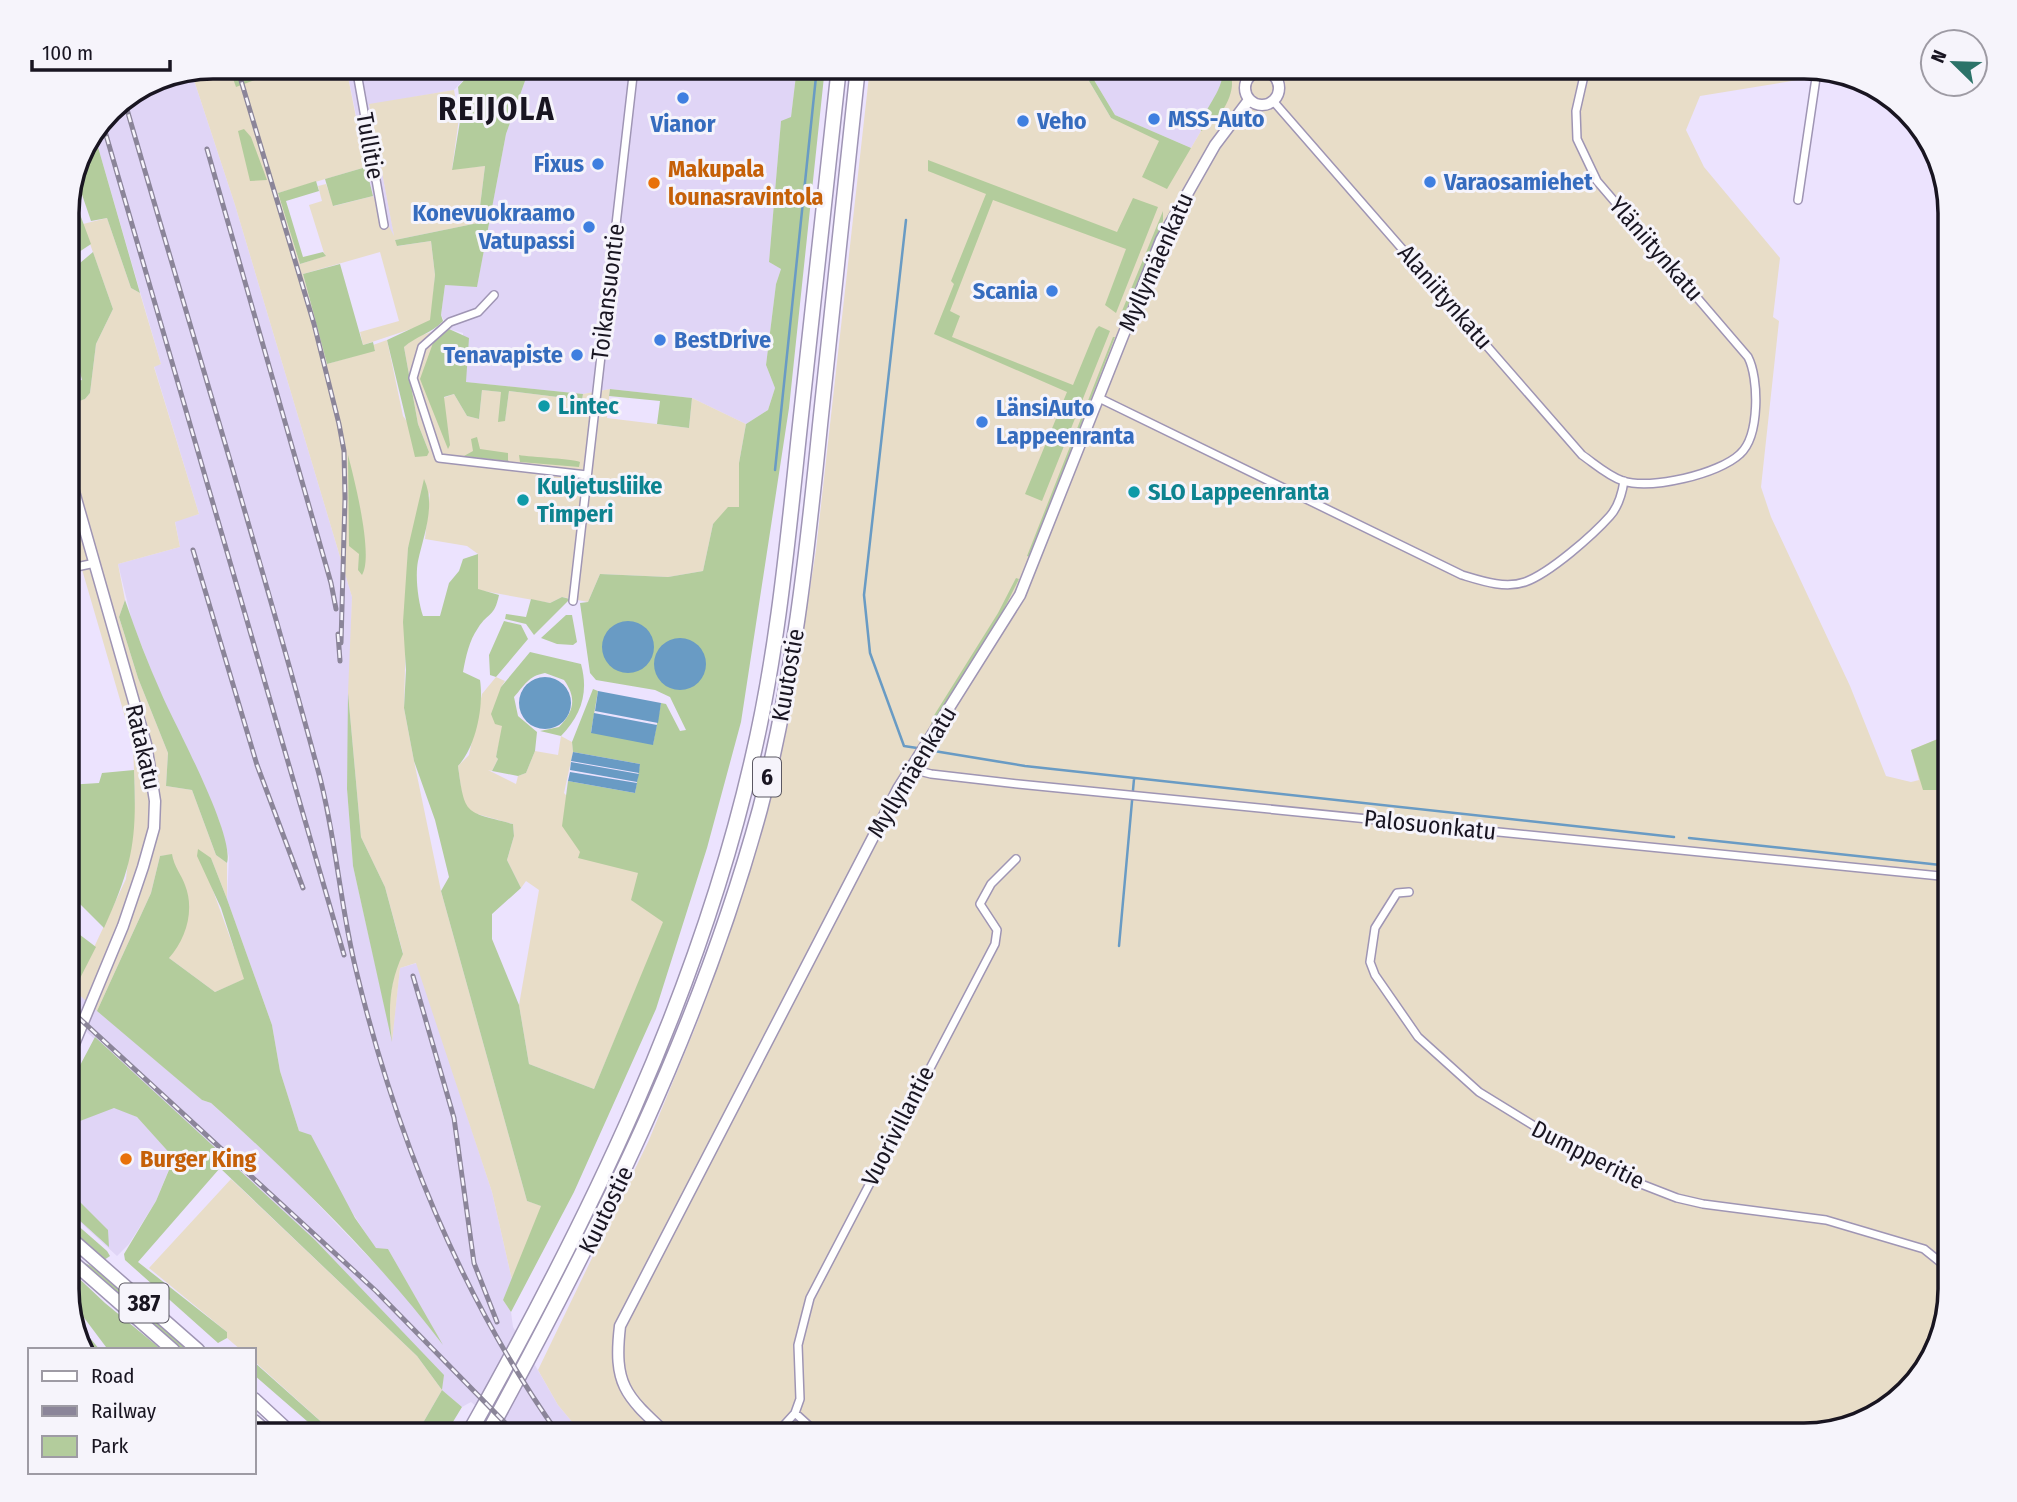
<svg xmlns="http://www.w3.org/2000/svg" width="2017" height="1502" font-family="'Fira Sans Condensed',sans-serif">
<rect width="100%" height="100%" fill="#ece3fe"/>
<path fill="#e0d5f6" d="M346,67H476L454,90L369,105L395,240L373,196Z
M530,67H797L791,118L781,122L769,262L781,269L776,284L766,365L775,388L768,410L746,424L692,398L610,389L583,394L465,382L463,333L449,329L441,315L445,285L477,286L506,134Z
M1095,67H1223L1224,77L1222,88L1200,124L1201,131L1191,148L1115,115L1091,75Z
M191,71L235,205L352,597L347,789L353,866L392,1039L400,968L417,963L492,1192L512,1280L503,1300L511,1312L513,1327L558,1405L583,1435H505L504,1430L471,1402L462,1407L442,1390L443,1375L315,1240L67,1014V984L202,1100L211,1103L287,1172L404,1294L439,1339L388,1249H376L299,1131L280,1071L272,1025L227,899L229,857L219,820L160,693L132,621L118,564L180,547L175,521L199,514L154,366L161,364L94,133L116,103L157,78Z
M114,1107L137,1117L174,1157L156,1201L129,1244L117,1256L67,1210V1126Z"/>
<path fill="#e8ddc8" d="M213,67H346L366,167L278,193L300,264L325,256L309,205L322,201L318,186L326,184L334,206L373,196L394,236L369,104L454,90L459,118L452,169L485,166L478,223L395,240L398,246L431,241L435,275L431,320L423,325L363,345L360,332L399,321L380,252L303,274L327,364L375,350L373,345L387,340L403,416L429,452L418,424L404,347L414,338L434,331L443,321L449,329L433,343L450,445L443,398L454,394L467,416L479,419L482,390L502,392L499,421L505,420L509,391L582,400L583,394L610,389L607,418L689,428L692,398L746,424L739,463V508L713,524L703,571L668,577L600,574L588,602L562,597L550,603L478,590V554L467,546L425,539L430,492L408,548L404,708L414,761L441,891L527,1201L542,1206L512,1280L492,1192L416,963L400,968L392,1042L388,1008L395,970L403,953L385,887L361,837L348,693L352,597L235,205L191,71Z
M870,67H1095L1089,81L1111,118L1191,148L1201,131L1200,124L1222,88L1223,67H1804L1836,77L1804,79L1700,96L1686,130L1704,167L1780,258L1773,317L1779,321L1761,487L1771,517L1850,686L1886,776L1911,782L1919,780L1911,750L1950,734V1289L1920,1378L1868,1421L1804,1435H583L558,1405L538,1370L649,1140L697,1023L734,921L766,817L789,720L816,550Z
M107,218L131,288L140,293L161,364L154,367L199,514L175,522L180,547L118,564L125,600L119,617L138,678L168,753L166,786L192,790L216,855L227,863V899L211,858V885L245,979L215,992L169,958L185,886L174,868L172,855L160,856L151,893L97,1011L74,990L126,879L135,799L134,770L133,747L123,710L67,518V404L85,399L90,393L96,344L113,309L83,224Z
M496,677L505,681L501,687L503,726L496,757L498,759L492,771L488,770L516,784L518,776L526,773L535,751L558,755L561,736L572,742L573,752L564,793L638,873L664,922L594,1089L529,1064L519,1005L539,890L526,881L521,888L507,860L514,836L513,824L470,812L463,803L458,766L469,755L482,694Z
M231,1179L417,1356L442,1390L416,1435H336L254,1361V1350H241L227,1338V1332L149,1268Z"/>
<path fill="#b3cc9c" d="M229,67H240L242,70L260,67L263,77L236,87Z
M476,67H530L506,134L477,287L445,285L441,315L443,321C431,334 416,336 404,347L418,424L429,452L427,456L415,457L387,340L430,320L435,275L431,241L397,246L395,240L478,223L485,166L452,170L461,115L458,87Z
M797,67H825L789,408L741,722L707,848L656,1009L574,1192L511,1312L503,1300L541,1206L527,1201L441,891L449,877L435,820L414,761L404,708L406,670L403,622L408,548L424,479C436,505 424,534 418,561C415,576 418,601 423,616H440L449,583L459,571L463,559L478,554V589L499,595C494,618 489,611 478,628C469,641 466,656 463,672L480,680C484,706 476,747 458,766C465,817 465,811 513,824L514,836L507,860L521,888L492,914V939L519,1005L529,1064L594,1089L663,922L631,900L638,873L578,858L580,852L562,826L568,781L635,793L640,764L573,752L572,742L593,689L598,691L591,732L653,744L661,703L666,704L680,731L686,730L670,697L655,690L596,680L590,673L580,603L588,602L600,574L668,577L703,571L713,524L728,507H739V463L746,424L768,410L775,388L766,365L776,284L781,269L769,262L781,121L791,117Z
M1223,67H1232L1229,71C1240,90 1219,122 1201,131C1199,111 1225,93 1223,67Z
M1091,75L1115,115L1191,148L1167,189L1142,177L1159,141L1111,118L1089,81Z
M244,129L251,137L267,180L250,181L238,131Z
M94,133L140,293L131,288L107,218L91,221C79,184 67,167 94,133Z
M928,160L1117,232L1133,198L1158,207L1116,313L1105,305L1126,249L993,200L950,311L960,316L952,337L1073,385L1096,329L1099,326L1110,331L1042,501L1025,494L1067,392L934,334L954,284L951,281L986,194L928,171Z
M366,167L373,196L333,206L325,179Z
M316,181L319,191L286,201L303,257L323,252L326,256L300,264L278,193Z
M71,190L91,244L67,260V203Z
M1163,211V221L1126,310L1122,311Z
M93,252L113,309L96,344L90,393L85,399L68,405L67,383L82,380L68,324L67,267L80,263Z
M340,264L363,345L373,342L375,351L327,364L303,274Z
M449,329L469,338L466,382L583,394L582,400L509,391L505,421L498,422L501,392L482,390L479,419L467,416L454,394L444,397L450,445L448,449L420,379L433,343Z
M1113,337H1115L1030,557L1027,556Z
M610,389L692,398L689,428L657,424L660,401L609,396Z
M477,437L480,449L508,453V461L464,456L473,451L471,439Z
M348,455C354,478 374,556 362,575L358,570L359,554L349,546Z
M519,455C530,457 576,459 580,462L579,467L520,462Z
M1016,578L1019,579L998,621L929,730L933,717L998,613Z
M562,597L570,599L534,635L526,624L505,619L506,614L526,617L531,599L550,603Z
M125,600C136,632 148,664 162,695C176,727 235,835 227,863L216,855L192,790L166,786L168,753L138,678L119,617Z
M566,615H572L577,642L573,645L557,644L541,638Z
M504,621L521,625L528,639L496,677L490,675L489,655Z
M530,652L581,664C589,693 581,715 561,736L540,731L559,727C574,712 577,698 564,680L545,673C528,676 525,685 514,697L518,716L537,732L535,751L526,773L518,776L492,771L498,759L496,757L502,726L495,724L491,714L501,687Z
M348,693L361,837L385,887L403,954C389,983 388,1010 392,1042L353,866L347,789Z
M1950,734V790H1923L1911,750Z
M134,770C137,840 133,864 104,928L67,891V785L99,783L102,773Z
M198,849L211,858L227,899L272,1025L280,1071L299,1131L311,1135L355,1218L376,1248L388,1249L443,1345C375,1256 295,1178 211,1103L202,1100L97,1011L151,893L160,856L172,854C174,867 181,874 185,885C195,910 186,939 169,958L215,992L244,979L221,908L197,856Z
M67,925L96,947L74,990L67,984Z
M95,1037L315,1240L444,1375L442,1390L462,1407L445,1435H416L442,1390L417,1356L220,1168L138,1262L227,1332V1338L218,1343L125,1260L124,1254L156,1201L174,1158L137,1117L114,1108L67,1126V1090Z
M67,1189L108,1230L109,1247L67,1209Z
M67,1216L107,1251L110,1256L104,1260L67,1227Z
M79,1260L93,1267L189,1350H180Z
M67,1267L105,1303L162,1350L106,1347L67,1295Z
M71,1315L100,1350H81Z
M254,1362L336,1435H323L254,1375Z"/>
<path fill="#699bc4" d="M602 647a26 26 0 1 1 52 0a26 26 0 1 1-52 0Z
M654 664a26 26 0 1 1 52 0a26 26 0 1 1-52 0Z
M519 703a26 26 0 1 1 52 0a26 26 0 1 1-52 0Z
M598,691L661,703L658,723L595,711Z
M594,713L657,725L653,745L591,733Z
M573,752L640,764L639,773L571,761Z
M571,762L639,774L637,782L570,770Z
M570,772L637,783L635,793L568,781Z"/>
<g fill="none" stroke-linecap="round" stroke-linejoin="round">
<path stroke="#699bc4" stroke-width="2.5" d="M906,220L864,595L870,653L904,746L917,748
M775,470L817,67
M934,751L1025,766L1674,837
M1689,838L1950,866
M1119,946L1134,779"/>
<g stroke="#9f95b4" stroke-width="10">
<path id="street" d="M356,67L384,225
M1274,102L1582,455C1595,464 1608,476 1623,481C1651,490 1719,474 1740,454C1760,436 1759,378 1748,357L1597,181L1577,139L1576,111L1586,67
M1798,200L1817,71
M494,295L478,312L450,322L422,347L413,378L439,458L587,475
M1099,398L1462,575C1482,581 1505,589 1525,582C1550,573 1593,535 1610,516C1619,506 1622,494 1624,481
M67,569L95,563
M573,601L634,67
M911,769L931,774L1018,784L1950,877
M1409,892L1397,893L1375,928L1370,962L1375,975L1418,1037L1479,1092L1565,1145L1641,1184L1677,1198L1703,1204L1826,1220L1924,1249L1950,1270
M795,1413L819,1435
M775,1435L795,1413L800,1399L798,1345L810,1298L995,944L997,930L980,904L991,884L1016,859"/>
</g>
<g stroke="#9f95b4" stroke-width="13">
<path id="secondary" d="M1245 88a17 17 0 1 1 34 0a17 17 0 1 1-34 0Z
M67,1061L123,926L143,867L154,828L155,801L146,744L67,467
M668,1435C626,1396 613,1386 620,1326L898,789L1020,595L1161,240L1215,145L1249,100"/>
</g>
<g stroke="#9f95b4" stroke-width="15">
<path id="primary" d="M67,1235L198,1350
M67,1257L173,1350
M254,1399L293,1435
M254,1421L270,1435"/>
</g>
<g stroke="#9f95b4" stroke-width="17">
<path id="highway" d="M468,1435C587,1223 697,999 752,760C778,650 788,537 800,425C812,305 826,186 839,67
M487,1435C597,1233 699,1033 760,809C793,683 807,554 820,425C832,305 845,186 858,67"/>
</g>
<use href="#street" stroke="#fff" stroke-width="7"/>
<use href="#secondary" stroke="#fff" stroke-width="10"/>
<use href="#primary" stroke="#fff" stroke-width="12"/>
<use href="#highway" stroke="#fff" stroke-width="14"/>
<g stroke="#8b8599" stroke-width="5">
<path id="rail" d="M237,67L314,324L339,424L344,451L345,498L341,643
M124,99C189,324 258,548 319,774C336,838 340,905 356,970C396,1136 460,1296 559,1435
M102,121L344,955
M207,149L331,583L336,609
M193,550L257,765L303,888
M338,634L340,661
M413,976L454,1118L474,1263L497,1322
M67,1007L376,1291L517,1435"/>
</g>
<use href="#rail" stroke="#f6f4fb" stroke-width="2.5" stroke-dasharray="8" stroke-linecap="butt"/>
</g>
<g fill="#3f7fe0" stroke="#f6f4fb" stroke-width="2.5">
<circle cx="683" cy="98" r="7"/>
<circle cx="1154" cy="119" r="7"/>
<circle cx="1023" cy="121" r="7"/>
<circle cx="598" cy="164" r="7"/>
<circle cx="1430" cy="182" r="7"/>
<circle cx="589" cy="227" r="7"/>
<circle cx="1052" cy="291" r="7"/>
<circle cx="660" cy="340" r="7"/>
<circle cx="577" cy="355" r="7"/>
<circle cx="982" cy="422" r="7"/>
</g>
<g fill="#e8710a" stroke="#f6f4fb" stroke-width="2.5">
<circle cx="654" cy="183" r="7"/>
<circle cx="126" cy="1159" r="7"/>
</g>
<g fill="#0f9aa8" stroke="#f6f4fb" stroke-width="2.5">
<circle cx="544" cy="406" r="7"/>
<circle cx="1134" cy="492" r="7"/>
<circle cx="523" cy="500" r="7"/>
</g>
<g text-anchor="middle" stroke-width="6" stroke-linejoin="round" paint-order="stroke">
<g fill="#f6f4fb" stroke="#5b5862" stroke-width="2">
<rect x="753" y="757.5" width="28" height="39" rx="5"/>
<rect x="119.5" y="1283.5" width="49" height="39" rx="5"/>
</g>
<g font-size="23" font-weight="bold" fill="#191521">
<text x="767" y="785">6</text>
<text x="144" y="1311">387</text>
</g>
<g font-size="24" font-weight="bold" fill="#366cbe" stroke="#f6f4fb" text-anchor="start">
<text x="1168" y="127">MSS-Auto</text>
<text x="1037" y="129">Veho</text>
<text x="683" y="132" text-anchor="middle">Vianor</text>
<text x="584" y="172" text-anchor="end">Fixus</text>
<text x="1444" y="190">Varaosamiehet</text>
<text x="575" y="221" text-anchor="end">Konevuokraamo<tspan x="575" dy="28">Vatupassi</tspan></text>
<text x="1038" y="299" text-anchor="end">Scania</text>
<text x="674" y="348">BestDrive</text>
<text x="563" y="363" text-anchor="end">Tenavapiste</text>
<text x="996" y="416">LänsiAuto<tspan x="996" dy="28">Lappeenranta</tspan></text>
</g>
<g font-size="24" fill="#191521" stroke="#f6f4fb">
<text transform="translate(370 146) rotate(80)" y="8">Tullitie</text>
<text transform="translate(1656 249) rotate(49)" y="8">Yläniitynkatu</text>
<text transform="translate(1156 262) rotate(-66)" y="8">Myllymäenkatu</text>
<text transform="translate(608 292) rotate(-83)" y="8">Toikansuontie</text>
<text transform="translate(1445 297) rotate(49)" y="8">Alaniitynkatu</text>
<text transform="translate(788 675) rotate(-80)" y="8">Kuutostie</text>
<text transform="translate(143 747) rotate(77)" y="8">Ratakatu</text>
<text transform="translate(912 772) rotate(-59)" y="8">Myllymäenkatu</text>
<text transform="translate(1430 825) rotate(6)" y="8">Palosuonkatu</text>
<text transform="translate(898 1126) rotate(-63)" y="8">Vuorivillantie</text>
<text transform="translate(1588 1155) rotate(27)" y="8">Dumpperitie</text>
<text transform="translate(606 1210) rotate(-64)" y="8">Kuutostie</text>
</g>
<g font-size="24" font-weight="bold" fill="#c56008" stroke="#f6f4fb" text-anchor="start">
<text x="668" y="177">Makupala<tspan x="668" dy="28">lounasravintola</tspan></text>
<text x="140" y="1167">Burger King</text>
</g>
<g font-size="24" font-weight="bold" fill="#0d838f" stroke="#f6f4fb" text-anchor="start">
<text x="558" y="414">Lintec</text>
<text x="537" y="494">Kuljetusliike<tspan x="537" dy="28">Timperi</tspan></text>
<text x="1148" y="500">SLO Lappeenranta</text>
</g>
<g font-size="32" font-weight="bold" letter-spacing="2" fill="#191521" stroke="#f6f4fb">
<text x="497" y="120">REIJOLA</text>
</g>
</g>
<path d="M0 0H2017V1502H0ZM213 79H1804A134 134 0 0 1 1938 213V1289A134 134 0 0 1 1804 1423H213A134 134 0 0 1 79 1289V213A134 134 0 0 1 213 79Z" fill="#f6f4fb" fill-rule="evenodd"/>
<path fill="none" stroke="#191521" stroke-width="3.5" d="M213 79H1804A134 134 0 0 1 1938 213V1289A134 134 0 0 1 1804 1423H213A134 134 0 0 1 79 1289V213A134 134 0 0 1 213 79Z"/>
<rect x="28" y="1348" width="228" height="126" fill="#f6f4fb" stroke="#9e9ba4" stroke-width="2"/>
<rect x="42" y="1371" width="35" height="10" fill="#ffffff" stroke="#9e9ba4" stroke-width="2"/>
<text x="91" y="1383" font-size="21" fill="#191521">Road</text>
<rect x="42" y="1406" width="35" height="10" fill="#8b8599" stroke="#9e9ba4" stroke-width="2"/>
<text x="91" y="1418" font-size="21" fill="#191521">Railway</text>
<rect x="42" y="1436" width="35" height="21" fill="#b3cc9c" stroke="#9e9ba4" stroke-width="2"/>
<text x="91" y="1453" font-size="21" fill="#191521">Park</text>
<g transform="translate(1954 63) rotate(293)"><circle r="33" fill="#f6f4fb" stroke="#9e9ba4" stroke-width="2"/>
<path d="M0-5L12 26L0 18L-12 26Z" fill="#2c7369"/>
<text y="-10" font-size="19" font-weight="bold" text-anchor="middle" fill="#191521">N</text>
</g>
<path d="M32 60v10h138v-10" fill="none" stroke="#191521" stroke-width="3.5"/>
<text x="42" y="60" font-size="21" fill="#191521" stroke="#f6f4fb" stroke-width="5" paint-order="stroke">100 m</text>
</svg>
